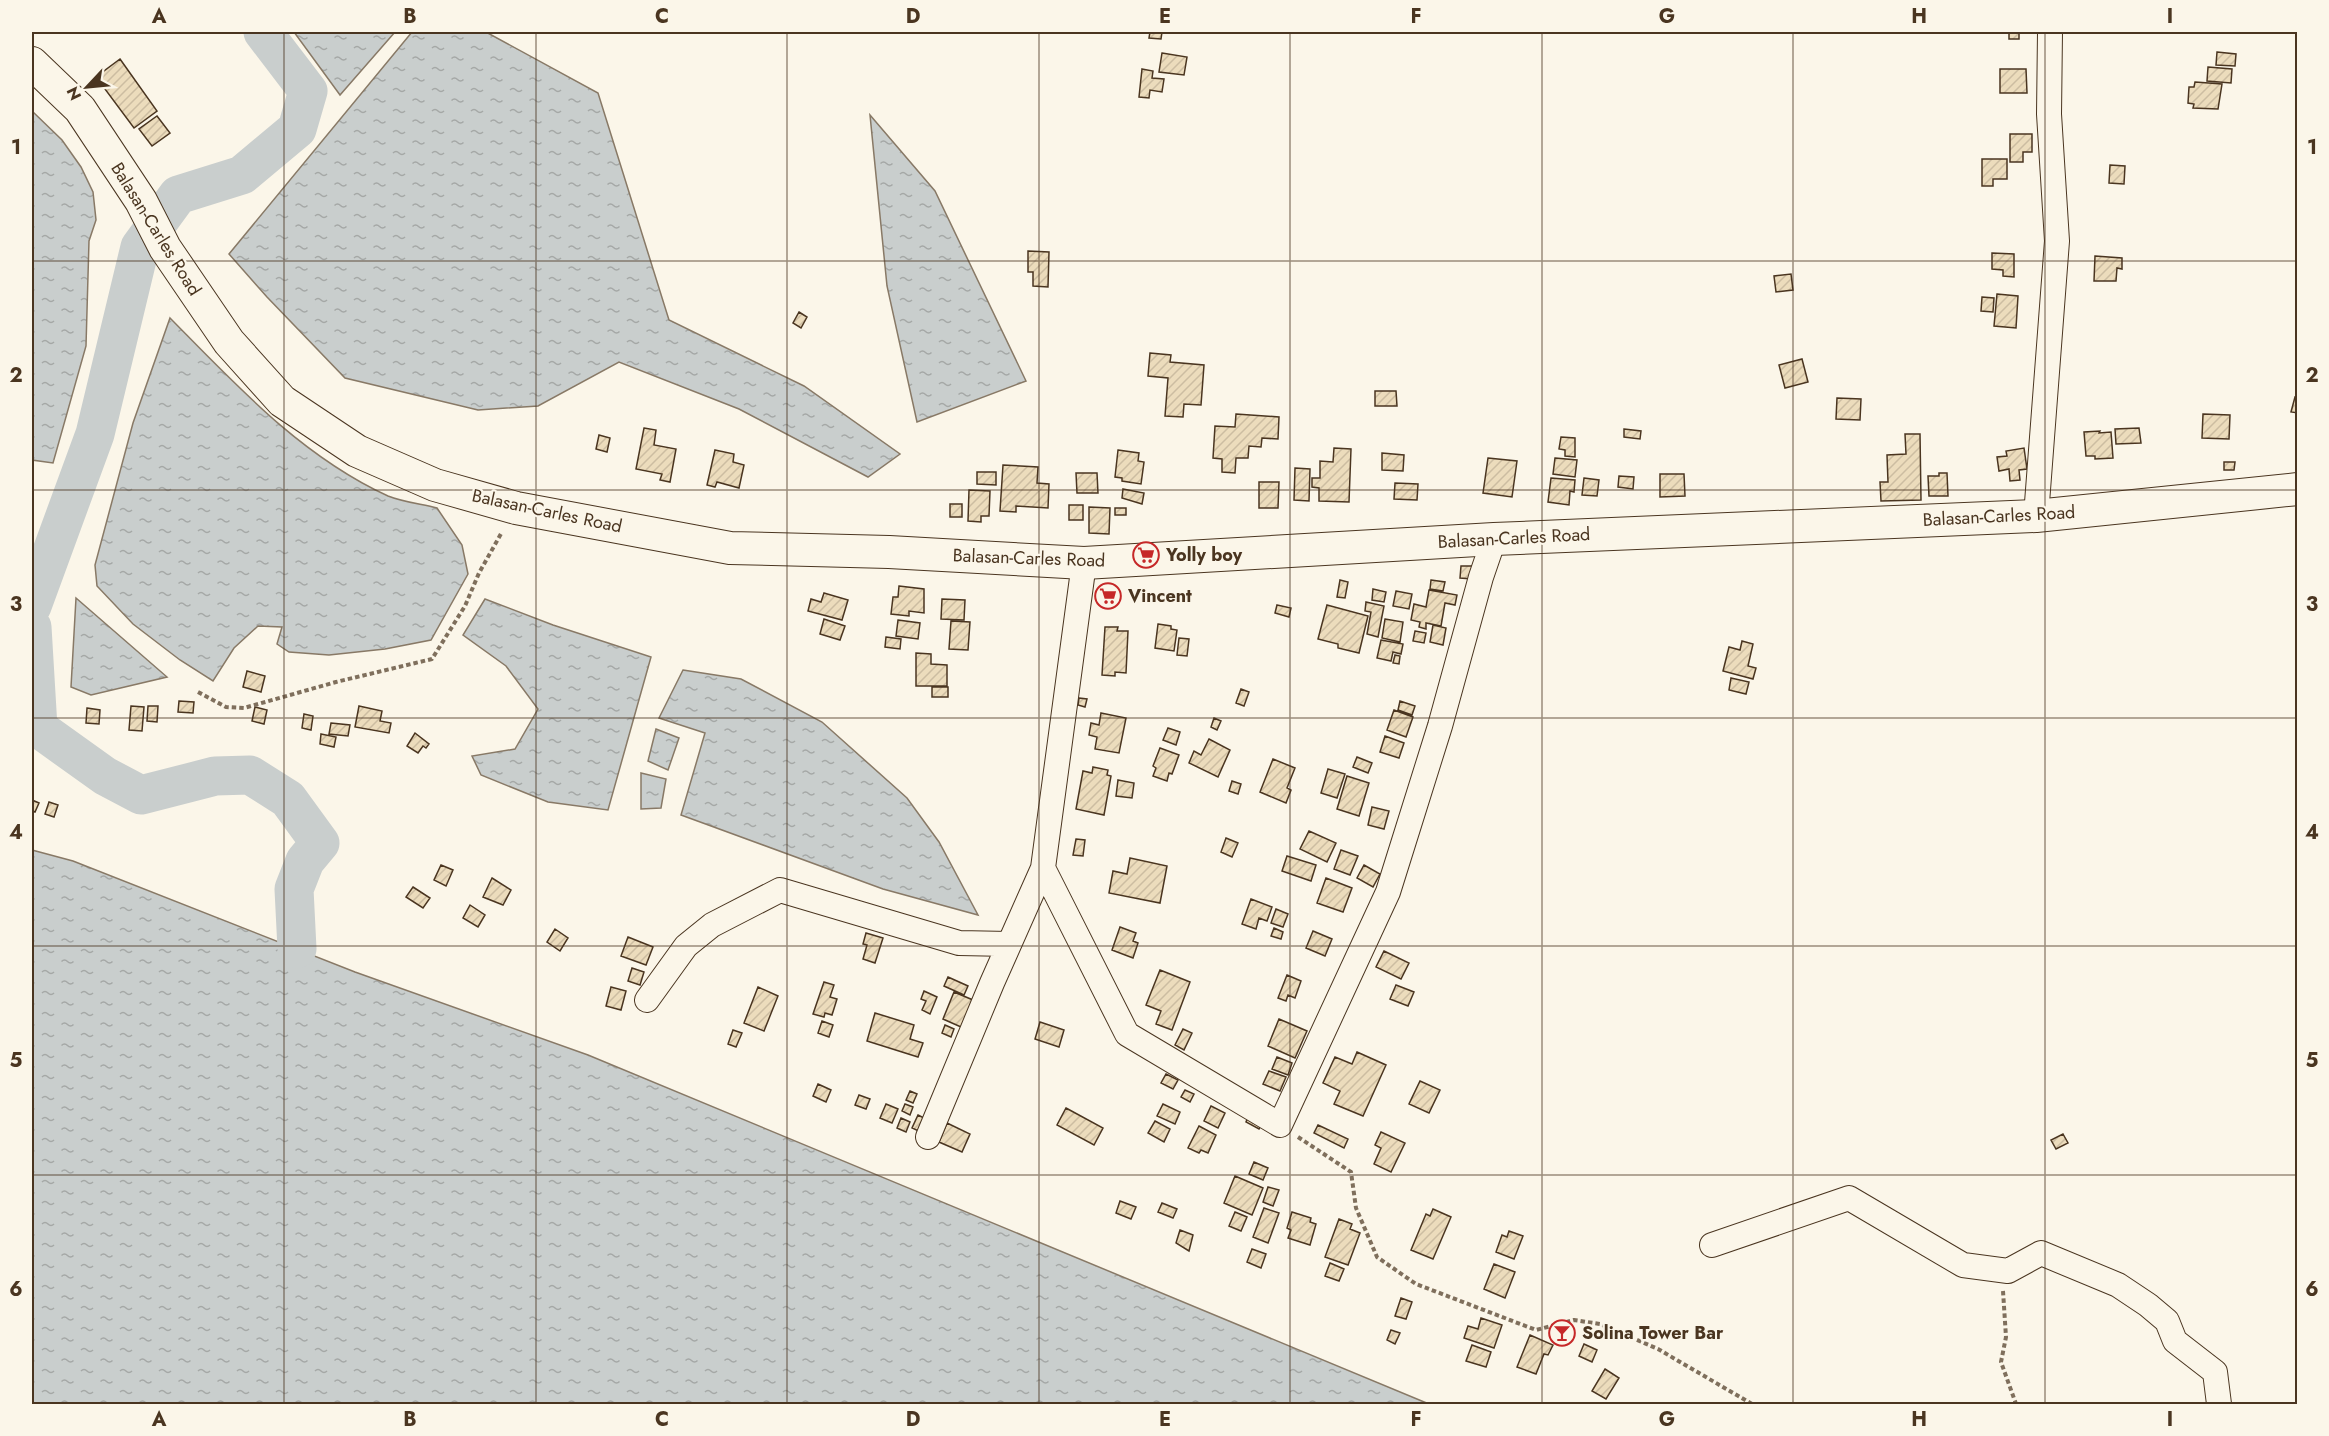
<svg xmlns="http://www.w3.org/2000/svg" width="2329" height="1436" font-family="Jost,sans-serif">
<defs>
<pattern id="water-ripples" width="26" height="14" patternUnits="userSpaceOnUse" patternTransform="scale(1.5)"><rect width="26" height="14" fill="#c9cecd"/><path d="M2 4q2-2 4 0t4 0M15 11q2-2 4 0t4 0" fill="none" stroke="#a5a8a6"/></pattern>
<pattern id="building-hatch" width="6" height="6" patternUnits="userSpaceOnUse" patternTransform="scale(1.5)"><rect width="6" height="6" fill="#ecdcbc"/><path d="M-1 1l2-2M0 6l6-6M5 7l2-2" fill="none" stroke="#ccbda1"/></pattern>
</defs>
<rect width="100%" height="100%" fill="#fbf6e9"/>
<path fill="url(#water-ripples)" stroke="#887966" stroke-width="1.5" d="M294,32H395L340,95Z
M412,32H486L598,93L669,320L804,386L900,454L868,477L739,409L619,362L538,406L478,410L345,378L267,297L229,254Z
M32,111L62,140L81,167L93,192L96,220L89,241L86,346L53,463L32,460Z
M870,115L935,191L1026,381L917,422L887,286Z
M170,318C236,385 301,456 388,496C403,502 421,504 437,508L462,545L468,574L431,640L385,649L329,655L289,652L277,644L282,627L258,626L234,648L213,681L180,660L133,624L97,586L95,565L133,423Z
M76,598L167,677L91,695L71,687Z
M485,599L553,625L651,657L608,810L548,802L481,775L472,756L515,749L538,709L506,666L463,635Z
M683,670L741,679L822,722L907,798L939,842L978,915L883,889L681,815L705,733L659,718Z
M656,729L679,738L668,770L648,761Z
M641,773L666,779L661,808L641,809Z
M32,850L73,861L355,972L588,1055L1429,1404H32Z"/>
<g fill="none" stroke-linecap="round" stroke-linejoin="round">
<path stroke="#c9cecd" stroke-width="39" d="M32,606L95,434L140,247L178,195L242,175L297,129L308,91L263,32
M32,627L38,728L105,776L141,795L215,776L250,775L288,799L320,843L305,861L294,889L297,949"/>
</g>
<path fill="url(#building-hatch)" stroke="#4a3520" stroke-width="1.5" d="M1150,32H1162L1161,39L1149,38Z
M2009,32H2019V39H2009Z
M2217,52L2236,54L2235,66L2216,65Z
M1162,53L1187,57L1184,75L1159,72Z
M120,59L157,111L134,128L96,77Z
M2208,67L2232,69L2231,83L2207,81Z
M1142,69L1153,71L1152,78L1164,79L1162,92L1150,90L1149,98L1139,97Z
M2000,69H2026L2027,93H2000Z
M2195,82L2222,84L2218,109L2193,108L2194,104L2188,103L2189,87H2194Z
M157,116L170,133L152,146L139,129Z
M2010,134H2032V152H2023V162H2010Z
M1982,159H2007V179H1993V186H1982Z
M2110,165L2125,166L2124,184L2109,183Z
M1028,251L1049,252L1048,287L1033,286V272H1028Z
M1992,253L2014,254V277L2003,276V270L1992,269Z
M2095,256L2122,258V269L2117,268L2116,281H2094Z
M1791,274L1793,290L1776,292L1774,276Z
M1997,294L2018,296L2016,328L1994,326Z
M1982,297L1994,298L1993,312L1981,311Z
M799,312L807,317L801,328L793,323Z
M1150,353L1171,355L1170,362L1204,365L1201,405L1184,404L1183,417L1165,416L1168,378L1148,376Z
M1802,359L1808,382L1785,388L1779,365Z
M1375,391H1396L1397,406H1375Z
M2295,397L2298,398V413L2291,412Z
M1837,398L1861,399L1860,420L1836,419Z
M1236,414L1279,417L1278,439L1262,438L1261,447L1249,446L1248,458H1236L1235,473L1222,472V459L1213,458L1215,426L1235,427Z
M2203,414L2230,415L2229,439L2202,438Z
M644,428L656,430L654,445L676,449L670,482L660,480L662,474L636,469Z
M2139,428L2141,443L2116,444L2115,429Z
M1624,429L1641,431L1640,439L1624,437Z
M2100,431L2099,433L2111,432L2113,458L2095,459V456H2086L2084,432Z
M1905,434H1920L1921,500L1881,501L1880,482H1888L1887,455L1906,454Z
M599,435L610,438L607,452L596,449Z
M1561,437L1575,438V457L1565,456V450L1559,449Z
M1334,448L1351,449L1349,502L1319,501V488L1312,487V478H1320V461L1333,462Z
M2024,448L2027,469L2019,470L2020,480L2010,481L2009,469L1999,471L1997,457L2007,456L2006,451Z
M715,450L734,454L733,462L744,465L739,488L717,482L715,487L707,485Z
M1118,450L1139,453L1138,461L1144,462L1141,484L1122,481V478L1115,477Z
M1382,453L1404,455L1403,471L1382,470Z
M1488,458L1517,461L1512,497L1483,493Z
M1555,458L1577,460L1575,477L1553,474Z
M2224,462H2235L2234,470H2224Z
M1003,465L1038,467L1037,483L1049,484L1048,508L1016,506V512L1000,511Z
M1295,468L1310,469L1309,501L1294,500Z
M977,472H996V485L977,484Z
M1076,473H1097L1098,493H1077Z
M1939,473H1947L1948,496H1929L1928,476H1939Z
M1660,474H1684L1685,496L1660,497Z
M1619,476L1634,477L1633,489L1618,487Z
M1551,478L1575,480L1574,492L1570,491L1569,505L1548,502Z
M1584,478L1599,480L1597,496L1582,495Z
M1259,482H1279L1278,508H1259Z
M1395,483L1418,484L1417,500L1394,499Z
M1123,489L1144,493L1142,504L1122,498Z
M969,490L990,491L989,516H981V522L968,521Z
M950,504H962V517H950Z
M1069,505H1083V520H1069Z
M1089,507L1110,508L1109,534L1089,533Z
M1115,508H1126V515H1115Z
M1461,566H1473L1472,579L1460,578Z
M1340,580L1348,582L1345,598L1337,597Z
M1431,580L1445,582L1443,591L1430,589Z
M899,586L924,589V613L909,611V616L891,614L893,597H898Z
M1373,589L1386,592L1384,602L1372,600Z
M1429,590L1457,595L1455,605L1445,603L1441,626L1426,623V629L1419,627L1420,622L1411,620L1414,604L1426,607Z
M1396,591L1412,594L1409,609L1393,606Z
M824,593L848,600L842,620L808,611L811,599L821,602Z
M942,599L965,600L964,620L941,619Z
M1366,602L1384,606L1378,637L1367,634L1371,612L1365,611Z
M1277,605L1291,608L1289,617L1275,613Z
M1327,605L1368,616L1359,653L1338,648V644L1318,639Z
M824,619L845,626L840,640L820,634Z
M1385,619L1403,622L1400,642L1382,638Z
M898,620L920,623L918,639L896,636Z
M951,621L970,622L968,650L949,649Z
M1158,624L1171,626V629L1177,630L1174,651L1155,648Z
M1433,625L1446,628L1443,645L1430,642Z
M1105,627H1118L1117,631H1128L1126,673L1115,672V676L1102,675Z
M1415,631L1426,633L1424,643L1413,641Z
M886,637L901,639L900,649L885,647Z
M1179,638L1189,639L1187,656L1177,655Z
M1381,640L1403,644L1401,654L1393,652L1391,661L1377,658Z
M1742,641L1753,644L1748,666L1756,668L1753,679L1723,671L1729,647L1740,650Z
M916,653L931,654V664L947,665V686H916Z
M1395,655L1400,656L1399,664L1393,663Z
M247,671L265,676L261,692L243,687Z
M1731,678L1749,682L1746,694L1729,690Z
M932,687H948V697H932Z
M1241,689L1249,692L1244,706L1236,703Z
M1079,698L1087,699L1085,707L1078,705Z
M179,701L194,702L193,713L178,712Z
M1400,701L1415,706L1412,715L1398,710Z
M131,706L144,707L142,731L129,730Z
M148,706H158L157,722L147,721Z
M359,706L382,711L380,721L391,723L389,733L355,727Z
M255,707L267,710L264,724L252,721Z
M87,708L100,710L99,724L86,723Z
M1394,710L1413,717L1406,737L1387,730Z
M1101,713L1126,718L1119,753L1095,749L1097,737L1089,735L1091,723L1099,725Z
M304,714L313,716L311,730L302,728Z
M1214,718L1221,721L1217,730L1211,727Z
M331,723L350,725L348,736L329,734Z
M1168,728L1180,732L1176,745L1163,740Z
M415,733L429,744L426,748L423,746L418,753L407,746Z
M321,734L336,737L334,747L320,744Z
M1385,736L1404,743L1399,758L1380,752Z
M1209,739L1230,750L1218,777L1189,763L1194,751L1201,755Z
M1160,748L1179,755L1172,774L1169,773L1167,781L1153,776L1156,768L1153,766Z
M1357,757L1372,763L1368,773L1353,767Z
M1273,759L1295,768L1287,788L1291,790L1286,803L1260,792Z
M1093,767L1108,770L1107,775L1111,776L1104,815L1076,809L1083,771L1092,773Z
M1328,769L1345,774L1337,798L1321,793Z
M1347,776L1369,783L1359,816L1337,809Z
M1118,780L1134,783L1132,798L1116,796Z
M1232,781L1241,784L1238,794L1229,791Z
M32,800L39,803L35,812L32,811Z
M49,802L58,805L54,817L45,814Z
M1372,807L1389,811L1384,829L1368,825Z
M1309,831L1336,843L1327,862L1300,849Z
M1226,838L1238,843L1232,857L1221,852Z
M1076,839L1085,840L1083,856L1073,855Z
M1341,850L1358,856L1350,875L1334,869Z
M1287,856L1316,865L1311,881L1282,871Z
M1130,858L1167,866L1160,903L1109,893L1113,871L1127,874Z
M441,865L453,870L446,886L434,880Z
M1364,865L1380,874L1373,887L1357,878Z
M492,878L511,890L503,905L483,897Z
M1326,878L1352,888L1343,912L1317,903Z
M413,887L430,898L423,908L406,897Z
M1251,899L1272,907L1267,921L1259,918L1256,929L1242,924Z
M470,905L485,915L478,927L463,918Z
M1276,909L1288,914L1283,927L1271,923Z
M1120,927L1136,933L1133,941L1138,943L1133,958L1112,950Z
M1274,928L1283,932L1281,939L1271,936Z
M555,929L568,938L560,951L547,942Z
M1313,931L1332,939L1325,956L1306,948Z
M866,933L883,938L875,963L863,959L867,945L863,944Z
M628,937L653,947L646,965L621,956Z
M1384,951L1409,963L1401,979L1376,967Z
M632,968L644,972L640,985L628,981Z
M1160,970L1190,982L1172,1030L1156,1024L1161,1011L1146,1005Z
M1287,975L1301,981L1295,998L1288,995L1286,1001L1278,998Z
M948,977L968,986L964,995L944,986Z
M824,982L834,985L830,997L837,999L832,1015L825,1013L824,1017L813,1014Z
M1396,985L1414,992L1408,1006L1390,999Z
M611,987L626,991L621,1010L606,1006Z
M758,987L778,996L764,1031L744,1023Z
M924,991L937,997L930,1014L922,1010L926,1001L921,999Z
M954,992L973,1000L961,1027L943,1019Z
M875,1013L914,1025L910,1039L923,1043L918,1057L867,1041Z
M1279,1019L1307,1031L1295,1058L1268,1046Z
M822,1021L833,1025L829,1037L818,1033Z
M1040,1022L1064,1030L1059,1047L1035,1039Z
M945,1025L954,1029L951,1037L942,1033Z
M1183,1029L1192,1033L1184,1050L1175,1045Z
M733,1030L742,1033L736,1047L728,1044Z
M1357,1052L1386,1065L1363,1116L1334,1104L1340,1091L1323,1083L1335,1057L1352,1064Z
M1277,1057L1292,1063L1288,1075L1272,1069Z
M1269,1071L1286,1077L1280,1091L1263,1084Z
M1166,1074L1178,1080L1173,1089L1161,1083Z
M1420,1081L1440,1090L1429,1113L1409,1104Z
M818,1084L831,1090L826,1102L813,1096Z
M1185,1090L1194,1094L1190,1102L1181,1097Z
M910,1091L917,1094L913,1103L906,1100Z
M859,1095L870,1099L866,1109L855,1105Z
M886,1104L898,1109L892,1123L880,1118Z
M905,1104L913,1107L910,1115L902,1111Z
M1163,1104L1180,1112L1175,1124L1157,1116Z
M1211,1106L1225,1113L1218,1128L1204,1121Z
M1066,1108L1103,1128L1094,1145L1057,1125Z
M1250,1112L1264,1119L1259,1129L1246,1122Z
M918,1115L930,1121L925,1134L912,1128Z
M901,1118L910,1122L906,1132L897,1128Z
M1155,1121L1170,1129L1164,1142L1148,1133Z
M947,1123L970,1134L962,1152L939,1142Z
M1318,1125L1348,1139L1344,1148L1314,1133Z
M1199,1126L1216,1135L1208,1153L1201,1150L1199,1153L1188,1148Z
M1381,1132L1405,1143L1391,1172L1374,1164L1381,1148L1375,1145Z
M2063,1134L2068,1143L2056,1149L2051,1140Z
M1254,1162L1268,1168L1263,1180L1249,1174Z
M1235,1176L1263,1188L1252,1215L1224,1203Z
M1268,1187L1279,1190L1273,1206L1263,1202Z
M1120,1201L1136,1207L1131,1219L1116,1213Z
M1162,1203L1177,1209L1173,1218L1158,1212Z
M1264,1208L1279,1213L1268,1243L1253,1237Z
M1433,1209L1451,1217L1433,1259L1411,1250L1426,1214L1430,1216Z
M1235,1212L1247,1217L1241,1231L1229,1226Z
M1292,1212L1311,1218L1310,1222L1316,1224L1310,1245L1288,1238L1291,1230L1287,1228Z
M1339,1219L1352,1224L1350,1229L1360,1233L1348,1265L1325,1257Z
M1180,1230L1193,1235L1189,1251L1176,1243Z
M1509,1231L1523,1236L1514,1259L1496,1252L1502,1235L1507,1237Z
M1252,1249L1266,1254L1261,1268L1247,1262Z
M1330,1263L1344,1269L1339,1281L1325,1276Z
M1494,1264L1515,1272L1505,1298L1484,1289Z
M1401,1298L1412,1302L1406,1319L1395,1316Z
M1481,1318L1502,1325L1494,1348L1464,1338L1468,1326L1478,1329Z
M1391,1330L1400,1333L1395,1344L1387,1340Z
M1530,1335L1553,1345L1548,1355L1544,1354L1536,1374L1517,1367Z
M1584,1344L1597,1350L1592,1362L1579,1356Z
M1472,1345L1491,1352L1486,1367L1466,1361Z
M1605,1369L1619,1378L1606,1399L1592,1391Z"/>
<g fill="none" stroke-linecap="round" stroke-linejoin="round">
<g stroke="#4a3520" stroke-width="26">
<path id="minor" d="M2036,516L2057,241L2049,114L2050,32
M1084,563L1043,868L1127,1034L1280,1125L1388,892L1440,726L1481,577L1494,539
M647,1000L686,946L712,925L780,890L959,943L1009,944
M928,1137L992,983L1043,868
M1712,1245L1849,1198L1963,1265L2008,1271L2041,1253L2118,1285L2148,1305L2167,1321L2175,1341L2215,1372L2219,1404"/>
</g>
<g stroke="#4a3520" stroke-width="34">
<path id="major" d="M32,63L80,109L141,201L165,248L229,342L282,401L357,451L435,485L516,508L730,548L889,552L1084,563L1494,539L2036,516L2298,489"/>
</g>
<path stroke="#7f6f5c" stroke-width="4" stroke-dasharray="4.5 3" stroke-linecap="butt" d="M198,692L226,707L244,708L336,682L432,659L465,606L479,573L502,532
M1298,1137L1351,1172L1356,1208L1377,1257L1416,1284L1536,1330L1574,1320L1600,1324L1658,1349L1752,1404
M2003,1291L2006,1337L2001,1362L2016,1404"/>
<use href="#minor" stroke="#fbf6e9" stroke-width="24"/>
<use href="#major" stroke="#fbf6e9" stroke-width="32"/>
</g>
<path fill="none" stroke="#4a3520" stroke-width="1.5" stroke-opacity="0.55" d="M284,32V1404M536,32V1404M787,32V1404M1039,32V1404M1290,32V1404M1542,32V1404M1793,32V1404M2045,32V1404M32,261H2298M32,490H2298M32,718H2298M32,946H2298M32,1175H2298"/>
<defs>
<g id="supermarket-ring" transform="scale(1.35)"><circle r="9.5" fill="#fbf6e9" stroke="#c62828" stroke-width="1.5"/><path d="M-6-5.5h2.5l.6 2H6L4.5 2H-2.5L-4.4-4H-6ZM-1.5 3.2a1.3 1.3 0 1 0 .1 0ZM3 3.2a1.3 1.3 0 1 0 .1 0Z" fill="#c62828"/></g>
<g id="bar-ring" transform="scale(1.35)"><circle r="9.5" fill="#fbf6e9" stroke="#c62828" stroke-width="1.5"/><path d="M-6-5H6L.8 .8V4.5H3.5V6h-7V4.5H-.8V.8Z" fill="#c62828"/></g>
</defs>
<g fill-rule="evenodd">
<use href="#supermarket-ring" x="1146" y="555"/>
<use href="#supermarket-ring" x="1108" y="596"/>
<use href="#bar-ring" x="1562" y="1333"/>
</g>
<g text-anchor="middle" stroke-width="4.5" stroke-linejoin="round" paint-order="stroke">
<g font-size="18" fill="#4a3520" stroke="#fbf6e9">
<text transform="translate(156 229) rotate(58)" y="6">Balasan-Carles Road</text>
<text transform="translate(547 511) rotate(12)" y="6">Balasan-Carles Road</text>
<text transform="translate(1999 516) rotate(-3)" y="6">Balasan-Carles Road</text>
<text transform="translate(1514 538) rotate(-3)" y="6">Balasan-Carles Road</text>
<text transform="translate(1029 558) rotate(2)" y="6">Balasan-Carles Road</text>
</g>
<g font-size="18" font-weight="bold" fill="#4a3520" stroke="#fbf6e9" text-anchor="start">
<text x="1166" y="561">Yolly boy</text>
<text x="1128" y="602">Vincent</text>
<text x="1582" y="1339">Solina Tower Bar</text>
</g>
</g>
<rect width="2329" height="1436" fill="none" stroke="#fbf6e9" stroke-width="66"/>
<g transform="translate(87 87) rotate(244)" stroke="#fbf6e9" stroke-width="4.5" paint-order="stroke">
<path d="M0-4.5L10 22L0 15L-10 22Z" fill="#4a3520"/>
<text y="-9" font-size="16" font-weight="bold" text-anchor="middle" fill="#4a3520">N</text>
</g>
<rect x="33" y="33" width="2263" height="1370" fill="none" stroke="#4a3520" stroke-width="2"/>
<g font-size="20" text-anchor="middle" font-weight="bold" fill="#4a3520">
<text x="159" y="23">A</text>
<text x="410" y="23">B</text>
<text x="662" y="23">C</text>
<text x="913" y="23">D</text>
<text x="1165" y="23">E</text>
<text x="1416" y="23">F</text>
<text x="1667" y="23">G</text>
<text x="1919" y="23">H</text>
<text x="2170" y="23">I</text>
<text x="16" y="154">1</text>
<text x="2312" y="154">1</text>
<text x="16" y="382">2</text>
<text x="2312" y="382">2</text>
<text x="16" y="611">3</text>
<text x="2312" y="611">3</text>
<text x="16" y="839">4</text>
<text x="2312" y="839">4</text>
<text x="16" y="1067">5</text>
<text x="2312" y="1067">5</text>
<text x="16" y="1296">6</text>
<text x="2312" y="1296">6</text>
<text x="159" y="1426">A</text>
<text x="410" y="1426">B</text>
<text x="662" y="1426">C</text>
<text x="913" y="1426">D</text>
<text x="1165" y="1426">E</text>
<text x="1416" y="1426">F</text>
<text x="1667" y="1426">G</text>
<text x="1919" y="1426">H</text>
<text x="2170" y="1426">I</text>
</g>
</svg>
